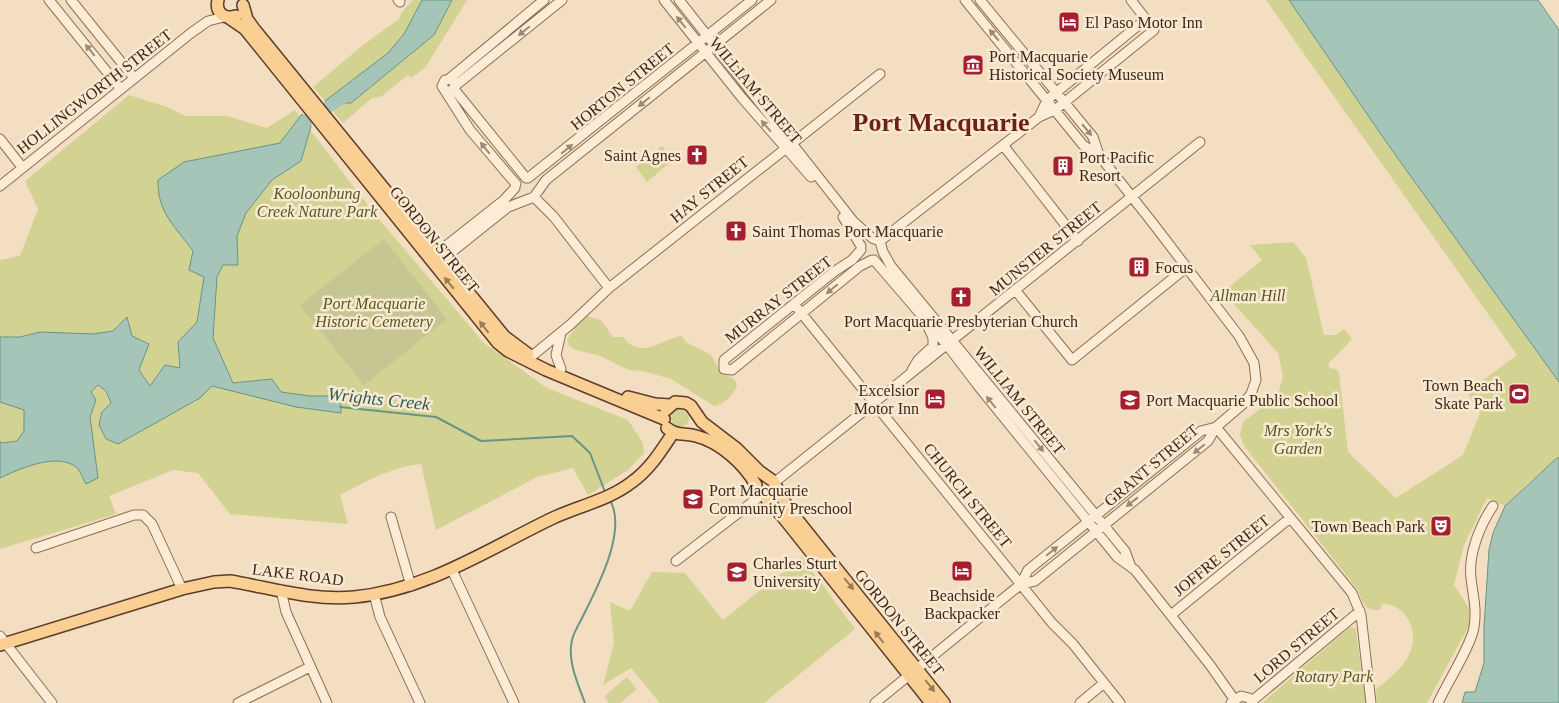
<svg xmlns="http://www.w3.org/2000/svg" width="1559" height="703" font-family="Georgia,serif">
<rect width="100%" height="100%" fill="#f3dec1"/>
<path fill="#d2d293" d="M413,0H422L404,34L388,53L325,101L313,87L362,46L399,19L402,12Z
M452,0H467L425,68L411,78L408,75L382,96L371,99L343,123L332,110L341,103H351L434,35Z
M1266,0H1289L1389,146L1559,382V458L1528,483L1505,506L1487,498L1464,545L1454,585L1471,611V622L1427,703H1377L1376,689C1399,672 1424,649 1408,619C1402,609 1393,604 1382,604L1380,610C1365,611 1363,604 1358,590L1244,446L1240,435L1243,422L1278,395L1283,376L1278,353L1223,292L1262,260L1250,245L1293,242L1306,258L1324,335H1336L1344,329L1352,339L1329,363V368L1336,369L1339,373L1348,452L1396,498L1463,455L1480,413L1467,392L1517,355Z
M129,95L167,107L185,116H227L267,128L295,110L373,212L484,343L547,388L628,420L643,443L644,453L628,470L588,495L573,468L537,477L436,530L421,464C392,467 366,481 340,495L348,524L230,514L198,473L173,470L109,496L116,514L0,549V260L20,256L38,209L25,181Z
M662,146L673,160L647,182L636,167Z
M587,316L601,320L613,337H623C641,361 662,339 682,336L686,342L711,355L721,372L734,379L737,384C735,395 724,404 714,406L671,379L643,371L629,370L600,356L576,350L569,346L567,340L580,320Z
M671 418a9 9 0 1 1 18 0a9 9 0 1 1-18 0Z
M802,557L855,629L764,703H660L631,668L603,685L614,643L610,602L630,611L652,572L685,573L723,620Z
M1350,627L1355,628L1356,631L1366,703H1262Z
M627,677L637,689L620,703H609L604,697Z"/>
<path fill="#c6c693" d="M384,239L447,319L364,385L300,305Z"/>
<path fill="#a4c5b7" stroke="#699485" d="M422,0H452L434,35L351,103H341L332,110L325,101L388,53L404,34Z
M1289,0H1538L1559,30V382L1389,146Z
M302,114L311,126L301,161L272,180L246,213L237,236L238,265H223L217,277L213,338L233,383L272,379L281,392L310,396H341V413L296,407L212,386L200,398L118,444L106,439L99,425L102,412L111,403L106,391L98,385L91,392L96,400L90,417L98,478L86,484C83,479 80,470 76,467C57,452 19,469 0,478V442L3,443L17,441L24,431V410L0,402V337H20L40,332L93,334L113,331L127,317L132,336L149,344L139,370L150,386L165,365L180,368L178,342L197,322L204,277L189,270L193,251C175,226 157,212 158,180L184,162L280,143Z
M1557,458H1559V703H1462L1465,692H1475L1484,663V626L1489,550L1493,533L1505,506Z"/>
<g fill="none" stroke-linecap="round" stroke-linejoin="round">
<path stroke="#699485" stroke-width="2" d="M340,407L436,417L481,441L572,436L590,453L605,492
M585,703C578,684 567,661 572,640C574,631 581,621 585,612C599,584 627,530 610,500"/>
<path stroke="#a4c5b7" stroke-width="12" d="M306,121L344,97"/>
<g stroke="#8e6e56" stroke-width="11">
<path id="minor" d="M49,0L120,88
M71,0L134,78
M398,0L400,2
M664,0L742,98L811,177
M679,0L853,221L872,238L880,241L883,252L891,266L1125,551L1131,567
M965,0L1083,145L1099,155L1155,226L1239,336L1254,363L1256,380L1251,394L1243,404L1216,427L1208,441L1035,581L1021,584
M980,0L1093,137L1099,155
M449,79L544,0
M455,86L562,0
M454,89L526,178
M445,91H451L455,88L454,82L451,79L445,80L442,86L470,130L516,184
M1039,117L1047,100L1146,19
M0,139L22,167
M1003,145L1078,241
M528,178L752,0
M0,186L191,33L208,21L224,17
M534,197L554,217L609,288
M843,217L861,246
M880,241L1039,117L1055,110L1154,30L1131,0
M861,250L852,260L835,271L724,360V369L732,370L860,266L872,260
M433,256L504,200L515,188
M874,260L947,345L979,387L1117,557L1135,570L1210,665L1234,699
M438,263L508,207L534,197L546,180L771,0
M1016,291L1072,360L1187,267
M794,304L1052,623L1073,644L1120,703
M532,356L571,324L609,288L880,74
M561,369L556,355L561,333
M912,370L918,360L933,346V338L928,327
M1216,427L1352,593L1361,615L1371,703
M775,482L1200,142
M391,517L411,586
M36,548L134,515H143L152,524L182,589
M676,561L759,497
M452,570L514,703
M281,590L286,612L327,703
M374,594L380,617L420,703
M1171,615L1290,518
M0,636L52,703
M1252,701L1360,611
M238,703L310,667
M875,703L1021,584L1028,570L1201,431L1216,427
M1080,703L1104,683
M1231,703L1241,696L1249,698L1253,703
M1438,703C1446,685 1472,644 1474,627C1477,609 1473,596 1471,578C1468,555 1480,525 1493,506"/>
</g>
<g stroke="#5c3c2b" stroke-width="14">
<path id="major" d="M218,0C215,12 224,20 236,16
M243,5L247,19L255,30L504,336L528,354
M229,18L245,29L498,343L508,351L546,370L664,419
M628,397L655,404L670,405
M666,410L675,402L686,403L691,406L702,422L736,448L759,471L773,481L788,508L944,703
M667,428C675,436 685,433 696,436C720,442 744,464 756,485
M767,500L782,516L931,703
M0,645L182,589L214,582L230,581C271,588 313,601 354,597C428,590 488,549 553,518C579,506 609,500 632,482C650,469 661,451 673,433"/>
</g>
<use href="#minor" stroke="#fcecd5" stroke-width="9"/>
<use href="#major" stroke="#facf94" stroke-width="11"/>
</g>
<defs><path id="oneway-solid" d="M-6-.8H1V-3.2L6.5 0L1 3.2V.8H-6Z" transform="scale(1.25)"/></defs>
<g fill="#9c8a78">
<use href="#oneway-solid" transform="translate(681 22) rotate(-129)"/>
<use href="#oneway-solid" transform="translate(524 31) rotate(141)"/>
<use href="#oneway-solid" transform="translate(994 35) rotate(-130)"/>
<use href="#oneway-solid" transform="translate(90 50) rotate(-129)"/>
<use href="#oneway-solid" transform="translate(644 102) rotate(141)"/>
<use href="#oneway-solid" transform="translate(766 126) rotate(-131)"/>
<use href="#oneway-solid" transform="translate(1087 130) rotate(50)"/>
<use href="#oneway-solid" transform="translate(485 148) rotate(-129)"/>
<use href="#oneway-solid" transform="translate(567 149) rotate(-39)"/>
<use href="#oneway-solid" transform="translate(832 289) rotate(140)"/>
<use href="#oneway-solid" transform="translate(991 402) rotate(-129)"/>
<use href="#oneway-solid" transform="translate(1039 446) rotate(51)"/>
<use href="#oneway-solid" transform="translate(1199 449) rotate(141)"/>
<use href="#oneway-solid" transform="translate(1132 502) rotate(142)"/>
<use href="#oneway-solid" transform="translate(1052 551) rotate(-39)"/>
</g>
<g fill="#9b7c58">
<use href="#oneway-solid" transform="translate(449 283) rotate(-130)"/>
<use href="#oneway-solid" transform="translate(484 327) rotate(-128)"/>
<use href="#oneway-solid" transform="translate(849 584) rotate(51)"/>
<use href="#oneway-solid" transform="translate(879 637) rotate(-128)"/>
<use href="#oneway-solid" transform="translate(930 686) rotate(51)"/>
</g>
<defs>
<g id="hotel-square" transform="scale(1.125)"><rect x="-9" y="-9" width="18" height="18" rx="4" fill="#a41f2f" stroke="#f9e9d1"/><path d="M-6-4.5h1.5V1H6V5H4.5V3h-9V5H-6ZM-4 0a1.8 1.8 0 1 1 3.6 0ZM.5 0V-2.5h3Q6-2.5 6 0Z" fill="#fff"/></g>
<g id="museum-square" transform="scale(1.125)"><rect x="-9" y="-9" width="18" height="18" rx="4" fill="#a41f2f" stroke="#f9e9d1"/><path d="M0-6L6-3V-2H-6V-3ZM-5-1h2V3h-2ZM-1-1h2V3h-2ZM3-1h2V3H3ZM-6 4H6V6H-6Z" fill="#fff"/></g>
<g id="church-square" transform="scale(1.125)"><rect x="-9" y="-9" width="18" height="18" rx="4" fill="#a41f2f" stroke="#f9e9d1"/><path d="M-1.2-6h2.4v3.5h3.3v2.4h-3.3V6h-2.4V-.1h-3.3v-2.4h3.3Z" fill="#fff"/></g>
<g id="building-square" transform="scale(1.125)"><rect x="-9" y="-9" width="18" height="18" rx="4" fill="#a41f2f" stroke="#f9e9d1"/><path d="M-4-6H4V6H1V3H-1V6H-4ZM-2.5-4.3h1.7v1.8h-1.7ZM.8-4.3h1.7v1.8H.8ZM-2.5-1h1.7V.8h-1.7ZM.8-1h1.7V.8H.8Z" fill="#fff"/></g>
<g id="stadium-square" transform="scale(1.125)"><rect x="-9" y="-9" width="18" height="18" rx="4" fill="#a41f2f" stroke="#f9e9d1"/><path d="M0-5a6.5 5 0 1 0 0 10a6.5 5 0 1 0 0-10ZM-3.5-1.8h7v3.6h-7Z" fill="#fff"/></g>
<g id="school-square" transform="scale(1.125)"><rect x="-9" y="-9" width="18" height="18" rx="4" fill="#a41f2f" stroke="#f9e9d1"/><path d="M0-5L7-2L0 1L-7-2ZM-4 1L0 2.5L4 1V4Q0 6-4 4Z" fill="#fff"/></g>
<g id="theatre-square" transform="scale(1.125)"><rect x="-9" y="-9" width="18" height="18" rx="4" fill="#a41f2f" stroke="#f9e9d1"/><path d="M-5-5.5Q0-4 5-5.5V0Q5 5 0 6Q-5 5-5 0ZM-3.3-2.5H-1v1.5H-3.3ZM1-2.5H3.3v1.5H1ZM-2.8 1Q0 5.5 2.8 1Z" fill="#fff"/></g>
<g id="university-square" transform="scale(1.125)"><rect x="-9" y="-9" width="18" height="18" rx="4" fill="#a41f2f" stroke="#f9e9d1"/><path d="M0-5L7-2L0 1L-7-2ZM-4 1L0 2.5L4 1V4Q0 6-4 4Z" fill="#fff"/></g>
</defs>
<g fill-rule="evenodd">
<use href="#hotel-square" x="1069" y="22"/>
<use href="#museum-square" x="973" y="65"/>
<use href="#church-square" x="697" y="155"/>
<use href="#building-square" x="1063" y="166"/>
<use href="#church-square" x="736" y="231"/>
<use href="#building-square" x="1139" y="267"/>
<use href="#church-square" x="961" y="297"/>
<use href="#stadium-square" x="1519" y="394"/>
<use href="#hotel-square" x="935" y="399"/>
<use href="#school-square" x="1130" y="400"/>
<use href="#school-square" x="693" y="499"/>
<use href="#theatre-square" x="1441" y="526"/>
<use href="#hotel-square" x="962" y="571"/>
<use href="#university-square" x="737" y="572"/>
</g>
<g text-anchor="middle" stroke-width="5" stroke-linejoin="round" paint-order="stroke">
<g font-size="16" fill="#3c281c" stroke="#f9e9d1" text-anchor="start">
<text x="1085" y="28">El Paso Motor Inn</text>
<text x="989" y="62">Port Macquarie<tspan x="989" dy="18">Historical Society Museum</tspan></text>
<text x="681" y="161" text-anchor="end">Saint Agnes</text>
<text x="1079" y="163">Port Pacific<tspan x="1079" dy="18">Resort</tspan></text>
<text x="752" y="237">Saint Thomas Port Macquarie</text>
<text x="1155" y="273">Focus</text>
<text x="961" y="327" text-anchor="middle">Port Macquarie Presbyterian Church</text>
<text x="1503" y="391" text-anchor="end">Town Beach<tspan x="1503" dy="18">Skate Park</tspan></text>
<text x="919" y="396" text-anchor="end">Excelsior<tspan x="919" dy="18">Motor Inn</tspan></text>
<text x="1146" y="406">Port Macquarie Public School</text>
<text x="709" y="496">Port Macquarie<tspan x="709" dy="18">Community Preschool</tspan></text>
<text x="1425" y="532" text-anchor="end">Town Beach Park</text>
<text x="753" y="569">Charles Sturt<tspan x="753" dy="18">University</tspan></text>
<text x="962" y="601" text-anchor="middle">Beachside<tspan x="962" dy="18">Backpacker</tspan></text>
</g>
<g font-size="16" fill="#3c281c" stroke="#f9e9d1">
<text transform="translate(622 86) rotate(-39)" y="6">HORTON STREET</text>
<text transform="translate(756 90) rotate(50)" y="6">WILLIAM STREET</text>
<text transform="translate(94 91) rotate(-38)" y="6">HOLLINGWORTH STREET</text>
<text transform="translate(709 189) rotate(-39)" y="6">HAY STREET</text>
<text transform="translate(435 239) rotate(51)" y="6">GORDON STREET</text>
<text transform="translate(1045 248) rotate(-39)" y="6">MUNSTER STREET</text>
<text transform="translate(778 299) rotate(-38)" y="6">MURRAY STREET</text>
<text transform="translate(1020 400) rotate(51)" y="6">WILLIAM STREET</text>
<text transform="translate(1151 465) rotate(-40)" y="6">GRANT STREET</text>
<text transform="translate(968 495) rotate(51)" y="6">CHURCH STREET</text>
<text transform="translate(1221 555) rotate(-39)" y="6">JOFFRE STREET</text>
<text transform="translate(298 574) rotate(7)" y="6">LAKE ROAD</text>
<text transform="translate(900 622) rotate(51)" y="6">GORDON STREET</text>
<text transform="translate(1296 645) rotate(-40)" y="6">LORD STREET</text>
</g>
<g font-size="16" font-style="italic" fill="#535b20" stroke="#f9e9d1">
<text x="317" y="199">Kooloonbung<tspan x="317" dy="18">Creek Nature Park</tspan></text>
<text x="1248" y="301">Allman Hill</text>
<text x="374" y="309">Port Macquarie<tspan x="374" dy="18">Historic Cemetery</tspan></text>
<text x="1298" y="436">Mrs York's<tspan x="1298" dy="18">Garden</tspan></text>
<text x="1334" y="682">Rotary Park</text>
</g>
<g font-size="18" font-style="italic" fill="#2a5e55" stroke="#f9e9d1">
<text transform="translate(379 399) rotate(6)" y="6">Wrights Creek</text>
</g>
<g font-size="26" font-weight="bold" fill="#6e1f16" stroke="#f9e9d1">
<text x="941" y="131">Port Macquarie</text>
</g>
</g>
</svg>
